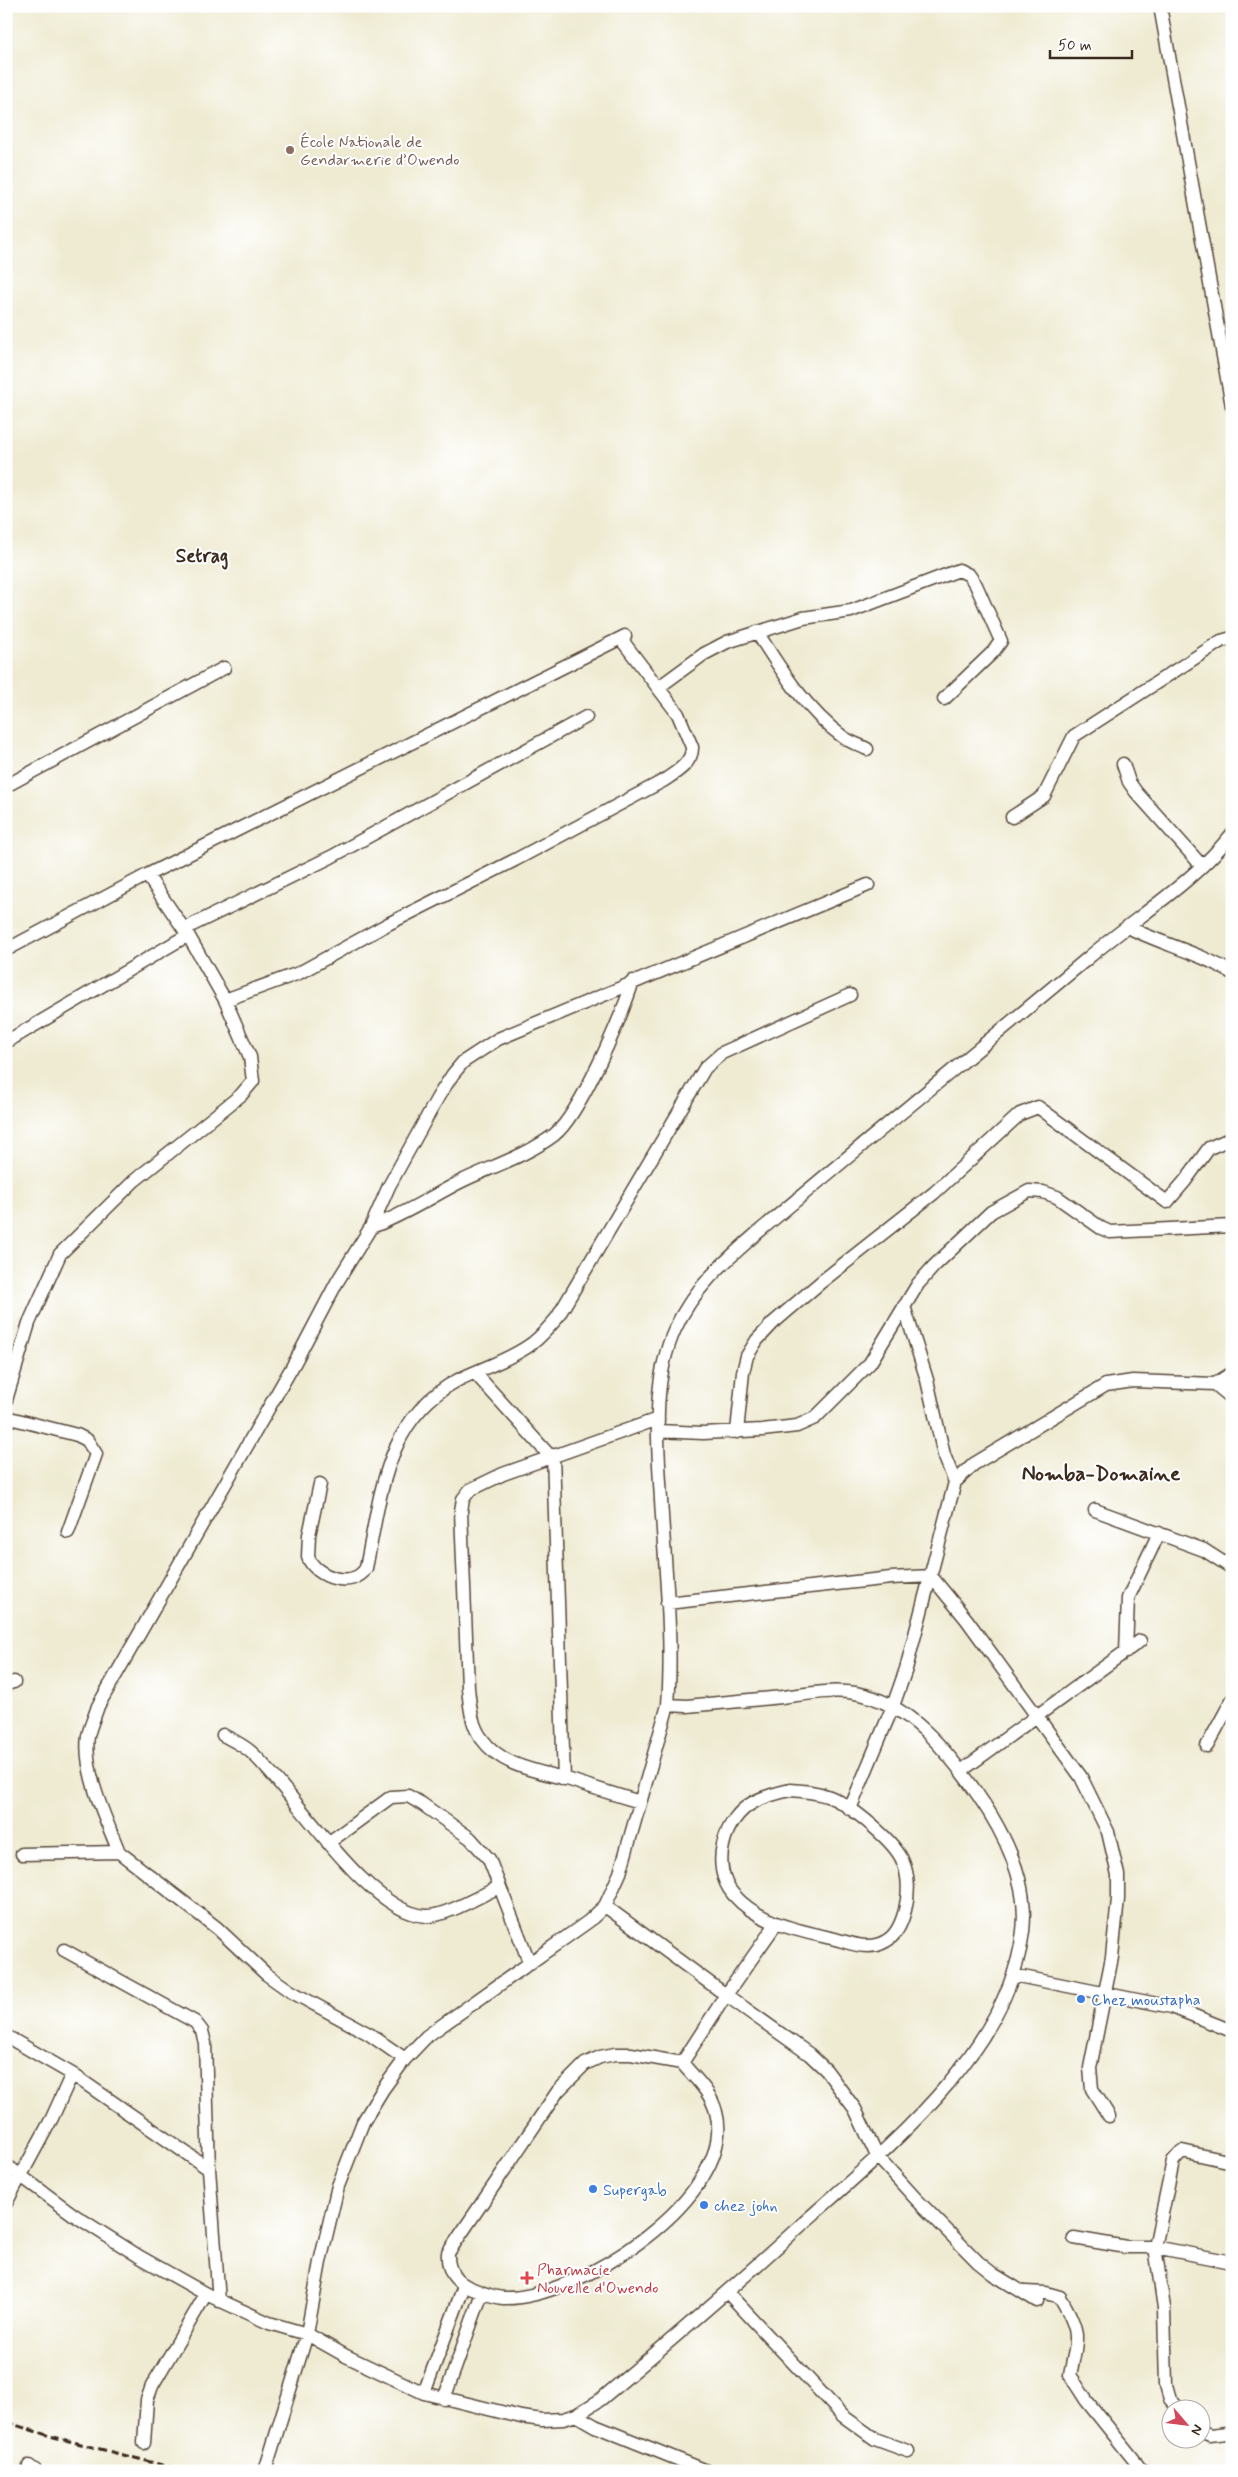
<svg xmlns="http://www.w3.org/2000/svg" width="1238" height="2477" font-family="Mynerve,sans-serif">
<rect width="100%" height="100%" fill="#fff"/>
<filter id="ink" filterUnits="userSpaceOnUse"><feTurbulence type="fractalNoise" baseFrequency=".02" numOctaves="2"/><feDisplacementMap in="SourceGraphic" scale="10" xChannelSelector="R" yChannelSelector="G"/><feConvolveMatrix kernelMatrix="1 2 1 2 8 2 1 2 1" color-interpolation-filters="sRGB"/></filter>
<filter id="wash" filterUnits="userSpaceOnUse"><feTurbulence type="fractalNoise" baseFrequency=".0096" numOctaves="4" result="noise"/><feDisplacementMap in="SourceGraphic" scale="20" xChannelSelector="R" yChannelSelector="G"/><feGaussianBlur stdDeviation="1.12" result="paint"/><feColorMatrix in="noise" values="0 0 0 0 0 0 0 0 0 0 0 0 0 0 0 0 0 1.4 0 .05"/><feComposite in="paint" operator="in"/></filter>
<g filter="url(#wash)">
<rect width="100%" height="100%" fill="#efebd3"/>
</g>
<g filter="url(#ink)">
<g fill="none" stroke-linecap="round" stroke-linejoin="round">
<g stroke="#564739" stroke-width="15">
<path id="minor" d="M1160,6L1232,406
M757,632C780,669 807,711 843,737C850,742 859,745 867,749
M659,687L704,654L727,642L803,618L851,611L959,570L969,575L976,585L1001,641L993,652L944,699
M1123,764L1129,782L1136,792L1202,866
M6,786L224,668
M1012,817L1044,796L1074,736L1221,641L1232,638
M1128,927C1161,944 1201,953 1232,973
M184,929L331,857L586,717
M6,950L147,875L625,636
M225,1000L299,973L388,924L515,860L663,781C675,773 693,763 692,747L678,714L621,639
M6,1042L188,935
M371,1227C403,1216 432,1196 462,1181C493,1166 526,1156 554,1135C580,1115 622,1015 633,981
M904,1306L927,1380L944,1455L955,1482
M475,1373L550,1456
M1215,1384L1232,1373
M6,1400L29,1323L60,1254L134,1181L241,1095L253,1081L250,1057L225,1000L188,935L147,875
M6,1417L77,1435L87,1440L96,1454L68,1532
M658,1431L703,1433L762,1430L797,1426L815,1418L870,1363L918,1284L934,1266L991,1212L1029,1191L1043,1192L1057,1197L1101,1228L1110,1232L1232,1226
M737,1432L743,1372L747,1356L757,1340L773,1323L821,1282L934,1193L1020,1114L1038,1107L1167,1202L1185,1181L1209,1148L1232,1138
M553,1455L564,1779
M320,1484L309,1535L308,1557C315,1577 353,1590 366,1568C381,1495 385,1419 458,1380C480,1369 506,1361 527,1347C539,1340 548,1328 557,1318L705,1068L722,1053L850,995
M1095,1510L1204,1550L1232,1568
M667,1603L891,1578L931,1576L967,1620L1081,1777L1108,1832L1118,1875V1899L1112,1957L1090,2068L1092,2089L1109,2116
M1126,1652L1128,1598L1159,1533
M6,1684L14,1682
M223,1735C232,1740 244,1745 252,1753C294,1791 367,1913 426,1916C445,1917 481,1895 499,1887
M1207,1746L1232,1700
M961,1771L1140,1641
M790,1790C804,1791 817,1792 830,1797C850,1805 896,1842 903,1862C909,1876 909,1895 905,1910C902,1922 897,1935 886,1941C868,1952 849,1942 831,1938C796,1930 758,1923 733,1894C710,1867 723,1818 754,1802C765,1796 777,1793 790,1790Z
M640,1802C616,1795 591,1787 567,1779C537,1771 501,1766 482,1739C471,1725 470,1706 468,1688L461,1511L463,1499L470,1490L503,1474L658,1419
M850,1809L893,1706L906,1669L955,1482L974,1464L1106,1385L1133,1381L1215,1384L1232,1398
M328,1843L391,1797L408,1796L422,1804L470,1838L489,1859L530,1964
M119,1852C106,1819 83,1772 88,1736C90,1726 95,1716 98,1706L295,1362L337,1282L371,1227L389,1186L438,1097L453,1074L463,1062L498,1039L868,885
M22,1854L119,1852L217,1928L266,1974L290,1991L369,2034L405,2059
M605,1906L726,1995L776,1924
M64,1950L195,2022L202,2031L205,2043L209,2169L219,2301
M1013,1975L1172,2007L1232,2031
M6,2036L72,2074L209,2169
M615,2054H631L682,2063C694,2077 711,2092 716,2112C739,2196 576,2301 503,2298C492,2297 480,2292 470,2288C454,2281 447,2269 448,2253L558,2091L585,2064L600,2057Z
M682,2063L726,1995L809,2054L826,2070L855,2109L877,2156L916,2199L978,2262L993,2274L1037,2301
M6,2165L74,2215L140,2257L206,2294L269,2323L307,2334L346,2356L424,2393L521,2417L542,2420L563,2419L576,2415L600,2400C668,2343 735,2286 800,2226C884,2151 1010,2051 1023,1931C1029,1882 1005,1834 978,1795C949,1753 909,1702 855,1693C832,1689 806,1694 782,1697C751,1700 719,1703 687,1706L668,1705
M6,2203L52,2118L72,2074
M1074,2238L1126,2247H1155L1232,2262
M727,2292L843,2416L875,2439L908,2451
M1025,2292L1046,2293L1060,2297C1081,2332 1078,2336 1070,2375L1086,2400L1143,2471
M424,2393L464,2286
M444,2399L482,2293
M1180,2410L1170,2399L1166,2385L1164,2308L1155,2247L1173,2161L1182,2151L1232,2162
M576,2415L595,2426L707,2471
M1200,2431L1210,2435L1227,2433
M144,2443L147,2400L152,2386L206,2294
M29,2466L36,2471
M265,2471L307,2334L320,2262L338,2186L363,2122L383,2089L405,2059L427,2036L589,1921L605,1906L620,1873L668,1705C673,1637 665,1568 661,1500C658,1444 651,1382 675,1329C693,1289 724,1262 756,1234C866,1141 978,1050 1088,958C1136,917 1192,884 1232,834"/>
</g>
<use href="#minor" stroke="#fff" stroke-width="12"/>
<path stroke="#3b2a1e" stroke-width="3" stroke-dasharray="8 4" stroke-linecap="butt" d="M6,2422L50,2436L185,2471"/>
</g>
</g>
<circle fill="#8d6e63" stroke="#fff" stroke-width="2" cx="290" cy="150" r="5"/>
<g fill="#3f7fe0" stroke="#fff" stroke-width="2">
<circle cx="1081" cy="1999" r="5"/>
<circle cx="593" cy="2189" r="5"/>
<circle cx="704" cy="2205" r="5"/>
</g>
<path fill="#e0444e" stroke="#fff" stroke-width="2" d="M524.5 2270.5h5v5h5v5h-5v5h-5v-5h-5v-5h5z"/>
<g text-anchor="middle" stroke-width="4" stroke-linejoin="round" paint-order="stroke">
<g font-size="16" fill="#785e54" stroke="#fff" text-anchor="start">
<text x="300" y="147">École Nationale de<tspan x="300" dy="18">Gendarmerie d’Owendo</tspan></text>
</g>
<g font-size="16" fill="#366cbe" stroke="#fff" text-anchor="start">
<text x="1091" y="2005">Chez moustapha</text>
<text x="603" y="2195">Supergab</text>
<text x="714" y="2211">chez john</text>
</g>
<g font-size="16" fill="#be3a42" stroke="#fff" text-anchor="start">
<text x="537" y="2275">Pharmacie<tspan x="537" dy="18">Nouvelle d'Owendo</tspan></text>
</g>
<g font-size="19" font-weight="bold" fill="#3b2a1e" stroke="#fff">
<text x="202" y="562">Setrag</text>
</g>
<g font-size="21" font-weight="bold" fill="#3b2a1e" stroke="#fff">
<text x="1101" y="1480">Nomba-Domaine</text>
</g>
</g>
<rect width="1238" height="2477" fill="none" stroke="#fff" stroke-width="25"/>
<g transform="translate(1186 2424) rotate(118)"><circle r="24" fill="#ffffff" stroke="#b1aaa5"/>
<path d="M0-4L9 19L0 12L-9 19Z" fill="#d1495b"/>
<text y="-8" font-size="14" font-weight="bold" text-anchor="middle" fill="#3b2a1e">N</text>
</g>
<path d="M1050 50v8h82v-8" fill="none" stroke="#3b2a1e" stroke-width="2.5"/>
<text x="1058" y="50" font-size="15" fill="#3b2a1e" stroke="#ffffff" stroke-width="4" paint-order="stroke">50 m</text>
</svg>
